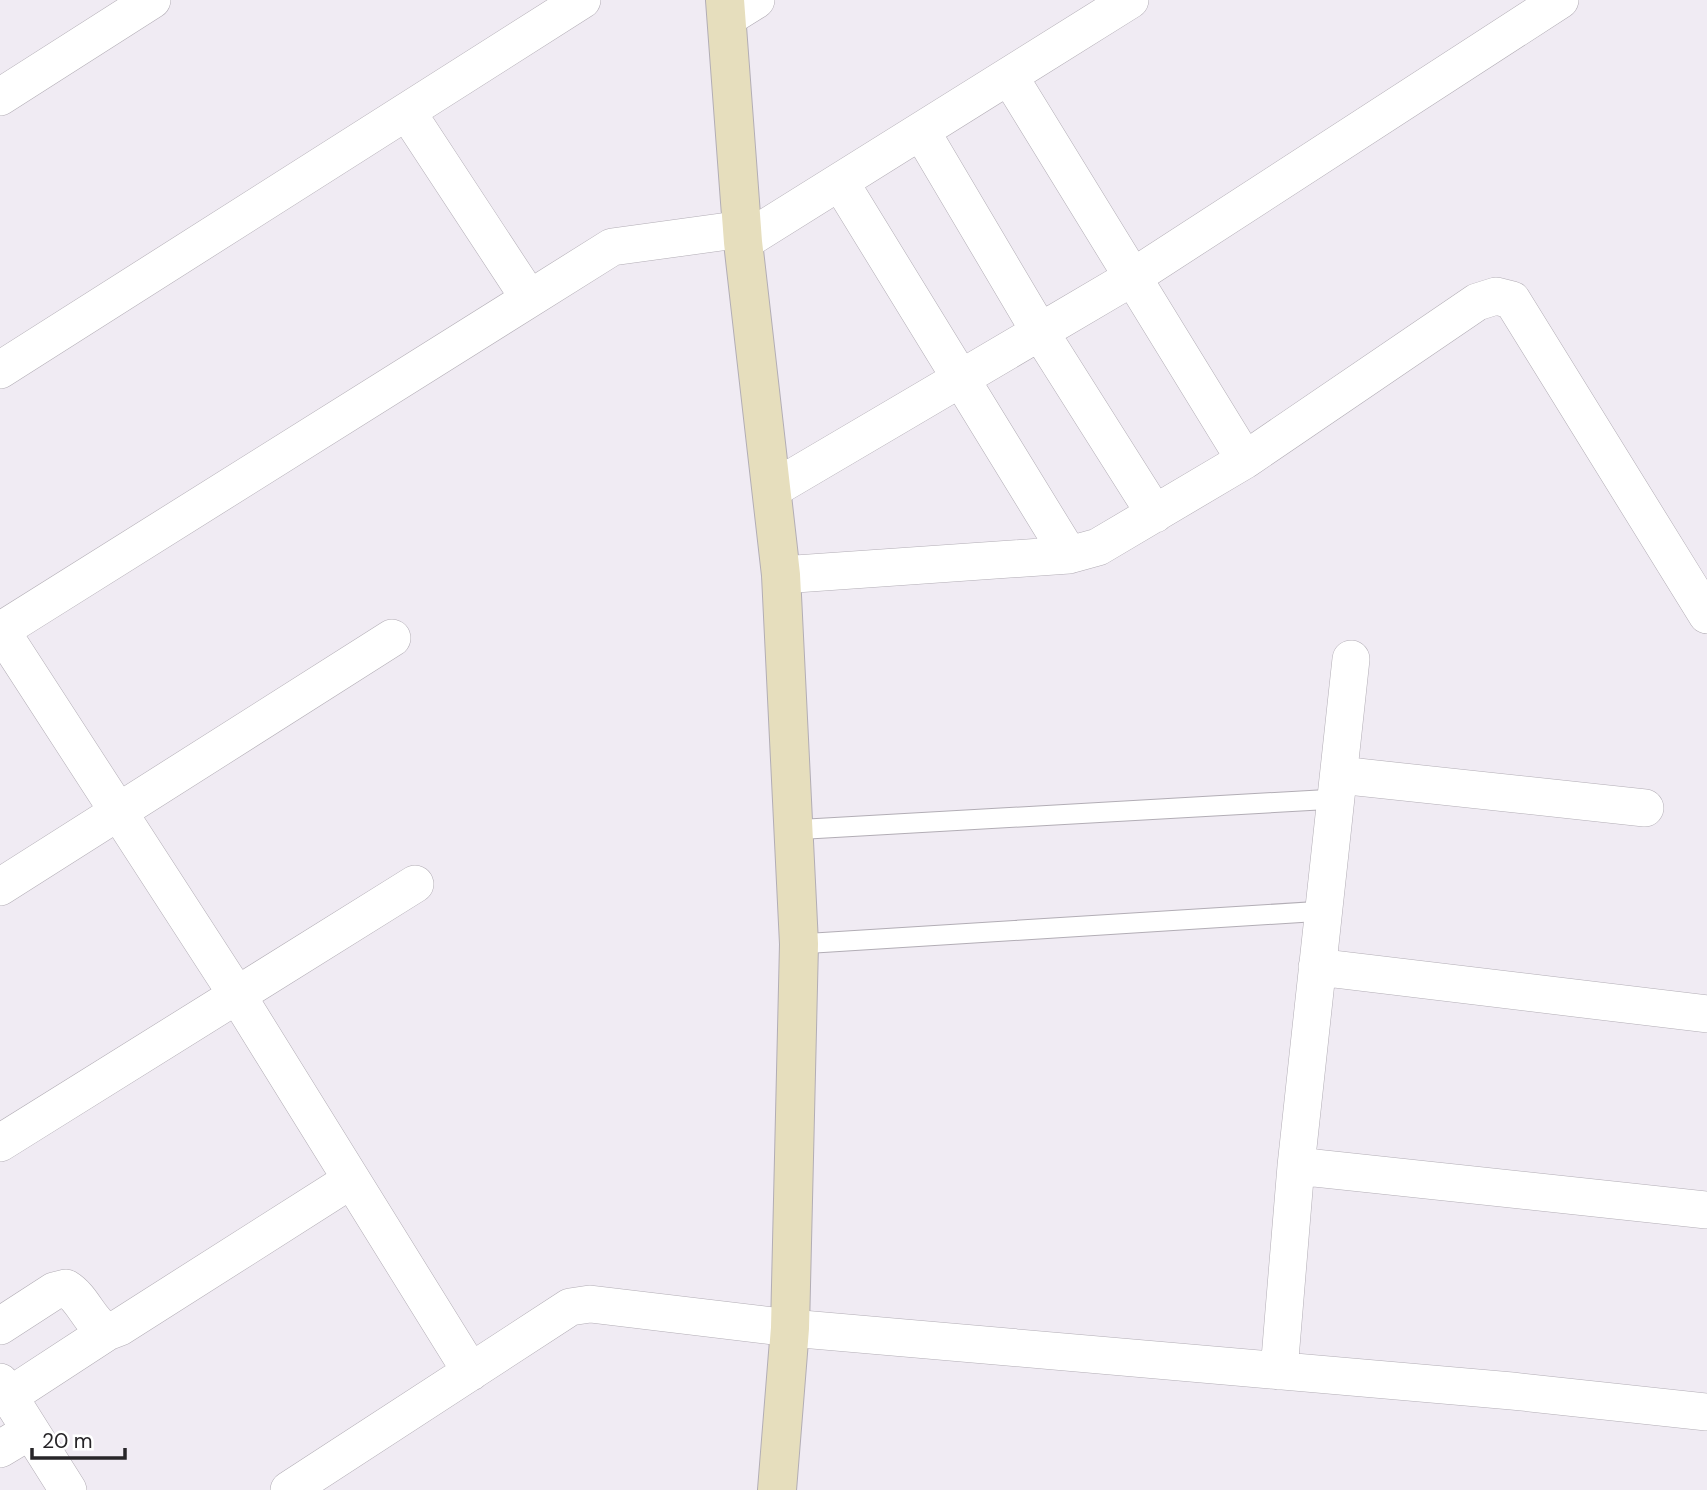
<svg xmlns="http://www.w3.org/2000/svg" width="1707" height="1490" font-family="'DM Sans',sans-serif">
<rect width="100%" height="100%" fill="#f0ebf3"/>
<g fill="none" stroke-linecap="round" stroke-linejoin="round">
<g stroke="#b2adb5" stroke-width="21">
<path id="lane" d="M791,830L1336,799
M799,944L1324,911"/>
</g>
<g stroke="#b2adb5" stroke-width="38">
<path id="street" d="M727,18L756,0
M1009,76L1245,460
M0,97L152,0
M407,112L529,298
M921,131L1040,332L1155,514
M840,182L1069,555
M743,242L1130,0
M0,370L582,0
M773,489L1133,277L1560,0
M781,575L1069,555L1098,547L1245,460L1477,302L1496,296L1512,300L1707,615
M0,629L237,995L471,1372
M0,631L612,247L743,229
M1339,775L1645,808
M0,887L392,638
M1317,967L1707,1014
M0,1143L415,884
M1296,1166L1707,1210
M0,1326L54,1291L66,1288C84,1299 89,1322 107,1332L120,1327L351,1180
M1279,1371L1296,1166L1351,659
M0,1382L68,1490
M9,1396L107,1332
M0,1449L30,1431
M289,1490L570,1307L590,1304L790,1328L1512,1391L1707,1412"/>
</g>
<g stroke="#b2adb5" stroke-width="40">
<path id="secondary" d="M725,0L743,242L781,575L799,944L790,1328L777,1490"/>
</g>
<use href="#lane" stroke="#fff" stroke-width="19"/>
<use href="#street" stroke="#fff" stroke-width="37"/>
<use href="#secondary" stroke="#e6debd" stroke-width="38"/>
</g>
<path d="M32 1448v10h93v-10" fill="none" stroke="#272528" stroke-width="3.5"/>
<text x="42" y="1448" font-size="21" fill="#272528" stroke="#ffffff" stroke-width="5" paint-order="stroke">20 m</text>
</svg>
